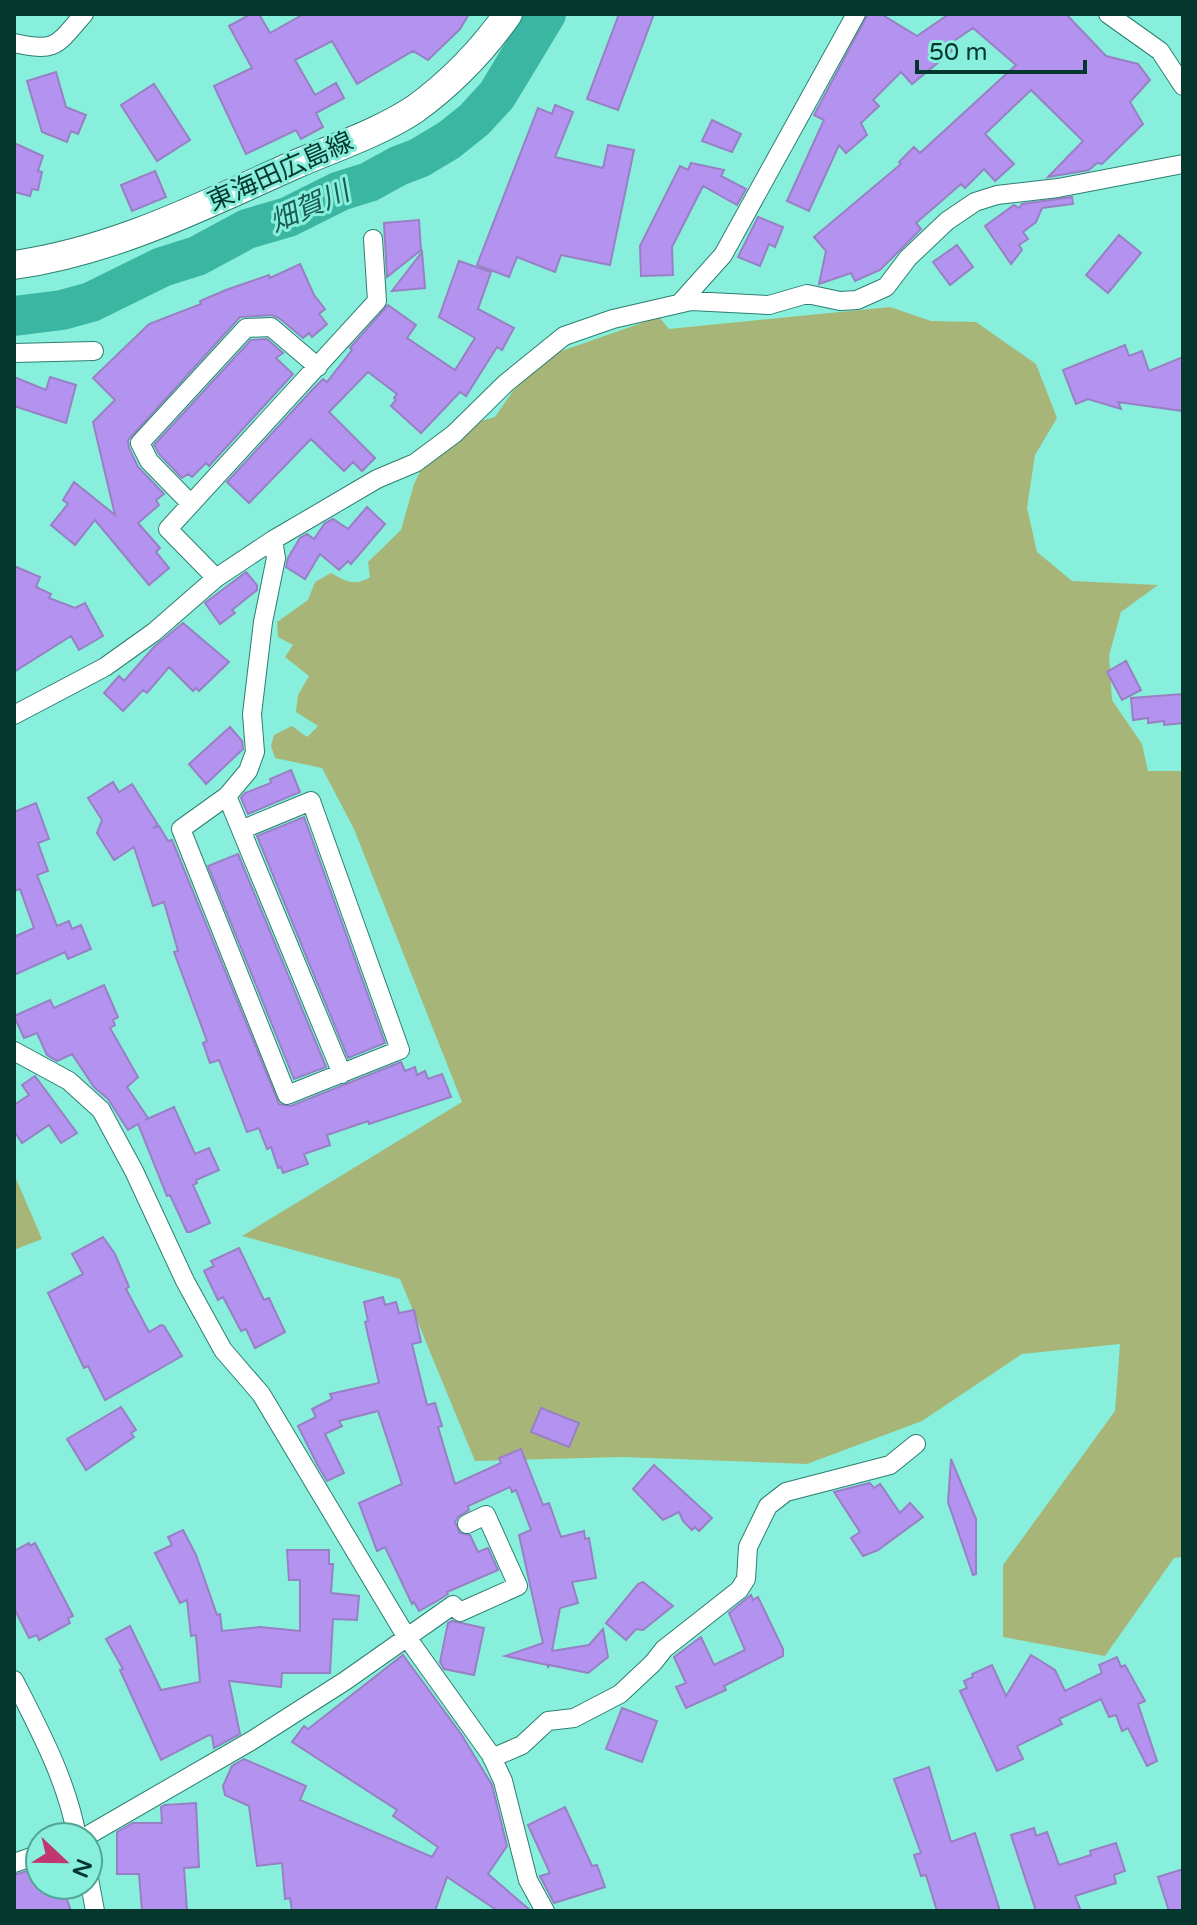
<svg xmlns="http://www.w3.org/2000/svg" width="1197" height="1925" font-family="'Varela Round','Noto Sans JP',sans-serif">
<rect width="100%" height="100%" fill="#87efdb"/>
<path fill="#a7b678" d="M890,307L931,321L976,322L1036,364L1057,418L1035,455L1027,508L1037,552L1072,581L1158,585L1121,612L1109,656L1112,700L1142,744L1148,771H1183V1557L1174,1558L1105,1656L1003,1637V1565L1115,1411L1120,1344L1022,1354L922,1421L807,1464L622,1457L475,1461L400,1279L242,1236L462,1102L354,829L322,768L275,758L271,746L274,735L292,726L307,737L318,726L296,712L298,695L309,676L285,657L293,645L278,637L277,622L308,600L315,582L331,573C345,581 355,587 370,577L368,562L401,530L414,484L423,466L477,422L495,417L513,391L550,355L659,317L669,329Z
M14,1174L42,1239L14,1250Z"/>
<g fill="none" stroke-linecap="round" stroke-linejoin="round">
<path stroke="#3bb6a2" stroke-width="40" d="M14,316L62,310L91,302L162,267L197,256L247,229L288,217L340,191L369,182L398,166L419,158L449,140L474,120L497,95L546,14"/>
</g>
<path fill="#b492f0" stroke="#9880c4" stroke-width="2" d="M251,14H259L270,33L304,14H469L460,29L428,60L413,51L357,84L332,41L295,60L315,95L336,83L344,98L316,113L323,127L301,139L296,130L246,154L214,86L252,68L229,26Z
M619,14H654L618,110L587,99Z
M868,14H881L917,36L949,14H1066L1106,56L1138,64L1150,80L1130,102L1143,124L1102,164L1097,163L1089,170L1048,177L1083,141L1031,90L985,134L1014,164L995,181L984,169L965,188L961,184L916,223L921,229L880,270L855,281L851,273L819,284L826,251L814,237L901,164L899,162L914,147L920,153L1016,65L973,28L948,45L952,51L912,84L901,72L873,100L879,106L861,123L867,135L846,153L839,145L809,211L787,201L824,120L814,115Z
M56,72L66,107L86,115L78,134L71,131L67,142L42,132L27,81Z
M154,84L190,140L157,161L121,105Z
M555,105L573,112L555,157L603,168L608,145L634,150L610,265L561,255L555,272L517,257L509,277L477,265L538,108L552,114Z
M712,120L741,134L732,152L702,141Z
M14,143L43,156L38,171L42,172L38,190L32,189L30,196L14,192Z
M691,163L724,170L721,176L746,189L737,205L703,186L672,247L673,275L641,276L640,246L680,166L688,170Z
M155,171L166,197L132,211L121,185Z
M1072,197L1073,204L1042,208L1036,222L1023,232L1028,239L1019,245L1022,250L1011,264L985,226L1014,205L1019,208L1022,204Z
M758,217L783,227L775,247L769,244L760,266L738,257Z
M419,220L421,250L387,277L384,223Z
M1119,235L1141,253L1108,293L1086,275Z
M957,245L973,267L950,285L933,262Z
M422,252L425,288L392,291Z
M459,261L491,272L478,309L514,328L502,350L497,347L466,396L460,392L421,433L391,406L396,400L394,398L397,394L368,372L329,412L375,458L362,471L353,462L344,471L311,439L249,503L227,482L313,389L323,379L327,382L352,350L350,348L388,305L416,325L407,338L455,370L475,338L439,317Z
M300,264L314,295L325,309L319,314L327,324L312,337L309,333L303,338L279,318L272,315L240,317L128,440L129,448L138,467L164,494L156,500L159,505L138,523L160,548L156,552L169,568L149,585L95,520L75,545L51,525L68,504L63,500L74,482L115,515L93,422L115,400L93,378L149,324L201,304L200,301L226,290L269,275L270,278Z
M267,339L283,353L276,358L293,374L209,466L206,463L192,477L188,474L182,478L159,454L154,445L251,340Z
M1125,345L1129,356L1142,351L1149,371L1183,357V411L1118,402L1121,409L1088,399L1076,404L1063,370Z
M14,377L46,390L50,377L76,385L66,423L14,406Z
M367,507L385,524L351,564L348,561L339,570L320,554L305,579L286,567L288,558L300,538L307,534L314,539L325,523L333,519L348,529Z
M14,566L40,577L36,587L51,594L49,598L75,608L85,603L103,636L79,650L71,636L14,672Z
M246,572L257,585V590L232,610L235,613L220,624L205,603Z
M183,623L229,662L199,691L196,688L193,691L169,667L147,693L143,690L123,711L104,693L119,676L124,681L154,647Z
M1126,661L1141,690L1122,700L1107,672Z
M1183,694V723L1164,725V721L1148,723V718L1133,720L1131,698Z
M230,727L242,741L243,749L206,784L189,764Z
M291,770L300,792L248,814L241,798L245,793L271,783L270,779Z
M113,782L119,792L132,784L158,825L153,828L159,826L168,841L172,840L279,1104L291,1106L401,1062L405,1071L415,1067L417,1075L425,1071L428,1079L442,1074L451,1097L369,1124L368,1121L327,1135L330,1145L304,1154L308,1164L283,1173L281,1167L278,1168L271,1147L267,1149L259,1128L247,1132L219,1060L210,1063L203,1043L207,1041L174,952L178,951L164,902L153,906L134,847L114,860L97,833L102,820L88,798Z
M36,803L49,839L38,843L48,871L37,875L57,926L69,921L72,929L81,925L91,949L68,959L65,952L14,975V937L34,928L20,889L14,891V812Z
M304,817L385,1043L348,1058L257,836Z
M238,854L326,1067L294,1079L208,866Z
M104,985L118,1017L113,1020L115,1025L110,1028L138,1077L127,1087L148,1118L145,1120L174,1107L195,1154L209,1148L219,1170L196,1180L197,1183L193,1185L210,1223L190,1232H187L170,1195L167,1196L138,1124L128,1130L108,1099L94,1087L72,1054L57,1061L47,1055L37,1033L24,1038L14,1016L50,1000L54,1008Z
M35,1076L77,1133L61,1143L49,1125L22,1143L14,1131V1105L29,1095L22,1085Z
M103,1237L115,1254L129,1287L126,1289L149,1332L161,1325L164,1326L182,1356L105,1400L88,1366L84,1368L48,1293L83,1274L72,1254Z
M239,1248L264,1300L269,1298L285,1332L255,1348L246,1329L241,1331L223,1297L218,1300L204,1271L214,1266L211,1261Z
M383,1297L385,1305L396,1302L399,1313L414,1310L421,1342L412,1344L421,1381L427,1405L435,1403L442,1426L438,1427L455,1484L501,1463L499,1458L521,1449L543,1505L549,1503L561,1537L584,1531L585,1539L589,1538L596,1578L572,1582L578,1603L560,1608L552,1651L589,1645L603,1629L608,1657L588,1673L549,1665L548,1668V1665L505,1656L543,1643L519,1535L531,1530L516,1490L512,1492L510,1487L468,1506L469,1510L458,1517L455,1522L460,1533L470,1535L478,1552L488,1548L498,1570L447,1592L448,1594L437,1601L419,1611L414,1602L412,1604L385,1547L377,1551L359,1503L402,1484L378,1411L339,1421L342,1426L325,1434L344,1473L327,1481L317,1464L298,1426L316,1417L312,1409L332,1399L330,1394L379,1383L365,1322L368,1321L364,1302Z
M121,1407L136,1430L131,1433L134,1437L86,1470L67,1439Z
M541,1408L579,1423L569,1447L531,1432Z
M951,1459L976,1519V1574L973,1575L948,1502Z
M654,1465L712,1518L699,1531L695,1527L692,1530L683,1521L679,1512L663,1520L633,1489Z
M870,1483L874,1488L880,1484L900,1513L910,1503L923,1517L878,1550L863,1556L851,1538L860,1532L834,1492Z
M183,1530L196,1555L217,1615L220,1614L222,1631L260,1627L300,1631V1580H289L287,1550H329V1564H333L331,1593L359,1596L357,1620L333,1619L330,1673H282L281,1687L229,1681L240,1734L214,1748L212,1736L209,1735L161,1760L120,1670L123,1669L106,1639L130,1626L161,1690L200,1682L196,1635L191,1636L187,1600L180,1603L155,1553L172,1545L168,1537Z
M29,1543L30,1546L35,1543L73,1616L68,1618L70,1623L39,1640L37,1635L29,1638L14,1608V1551Z
M643,1582L673,1606L643,1630L636,1629L626,1640L606,1623L638,1584Z
M751,1595L753,1600L758,1597L783,1649V1656L724,1686L726,1690L686,1708L676,1687L686,1683L674,1657L701,1637L714,1665L745,1650L729,1613Z
M452,1621L484,1628L474,1675L444,1669L440,1662L448,1623Z
M403,1655L461,1734L492,1785L507,1846L488,1874L531,1911H498L447,1877L435,1911H292L290,1898L285,1899L282,1863L257,1866L249,1806L225,1795L223,1786L232,1766L244,1759L306,1786L300,1800L432,1857L438,1847L393,1816L397,1810L292,1742L304,1726L308,1729Z
M1031,1655L1055,1670L1065,1691L1102,1673L1099,1665L1117,1657L1121,1667L1125,1665L1145,1701L1138,1704L1157,1761L1147,1766L1128,1728L1122,1731L1116,1715L1109,1717L1101,1699L1059,1719L1062,1724L1017,1746L1023,1759L997,1771L960,1691L967,1688L964,1681L973,1677L972,1674L992,1665L1006,1696Z
M622,1708L657,1721L642,1762L606,1749Z
M929,1767L951,1842L975,1833L1000,1911H937L926,1875L921,1876L914,1855L921,1853L894,1779Z
M196,1803L199,1867L184,1868L187,1910L142,1911L139,1874H117V1832L133,1823H162L161,1807L165,1805Z
M565,1807L592,1866L597,1865L605,1887L554,1903L540,1876L550,1873L528,1825Z
M1034,1828L1036,1836L1047,1832L1059,1865L1091,1855L1090,1851L1116,1843L1125,1871L1114,1875L1116,1883L1075,1896L1081,1911H1036L1011,1835Z
M40,1867V1885H62L71,1911H14V1875Z
M1183,1869V1911H1169L1158,1877Z"/>
<g fill="none" stroke-linecap="round" stroke-linejoin="round">
<g stroke="#2d7f71" stroke-width="20">
<path id="street" d="M1108,14L1160,51L1183,86
M14,43C58,53 57,44 84,14
M680,303L723,255L856,14
M14,353L94,351
M191,504L149,461L140,443L246,328L271,327L318,367
M216,578L168,529L377,301L373,239
M14,715L105,667L154,632L216,578L273,540L377,479L415,463L454,434L506,383L564,336L613,319L691,301L769,305L807,294L840,301L857,300L886,287L908,258L947,221L975,202L997,195L1058,188L1183,164
M227,796L342,1074
M241,830L311,801L400,1050L287,1095L181,829L227,796L248,771L255,752L252,714L263,622L276,558L273,540
M14,1051L69,1081L101,1110L134,1171L185,1281L223,1350L261,1394L406,1636L491,1755L503,1781L528,1880L545,1911
M14,1680C40,1731 67,1781 77,1837
M492,1758L522,1745L548,1721L574,1718L620,1694L653,1663L664,1649L739,1590L746,1579L748,1547L768,1506L786,1492L890,1465L916,1444
M85,1837L251,1741L345,1681L453,1605L460,1612L518,1586L486,1515L467,1524
M14,1863L40,1854
M88,1873L95,1911"/>
</g>
<g stroke="#2d7f71" stroke-width="30">
<path id="primary" d="M14,265C114,251 202,206 294,165C333,148 379,133 415,109C452,82 482,51 508,14"/>
</g>
<use href="#street" stroke="#fff" stroke-width="18"/>
<use href="#primary" stroke="#fff" stroke-width="28"/>
</g>
<g text-anchor="middle" stroke-width="6" stroke-linejoin="round" paint-order="stroke">
<g font-size="26" fill="#06372f" stroke="#87efdb">
<text transform="translate(280 171) rotate(-24)" y="9">東海田広島線</text>
</g>
<g font-size="28" font-style="italic" fill="#1a5c51" stroke="#87efdb">
<text transform="translate(309 206) rotate(-24)" y="10">畑賀川</text>
</g>
</g>
<rect width="1197" height="1925" fill="none" stroke="#06372f" stroke-width="32"/>
<g transform="translate(64 1861) rotate(112)"><circle r="38" fill="#87efdb" stroke="#53a596" stroke-width="2"/>
<path d="M0-6L14 30L0 20L-14 30Z" fill="#c0366f"/>
<text y="-12" font-size="22" font-weight="bold" text-anchor="middle" fill="#06372f">N</text>
</g>
<path d="M917 60v12h168v-12" fill="none" stroke="#06372f" stroke-width="4"/>
<text x="929" y="60" font-size="24" fill="#06372f" stroke="#87efdb" stroke-width="6" paint-order="stroke">50 m</text>
</svg>
